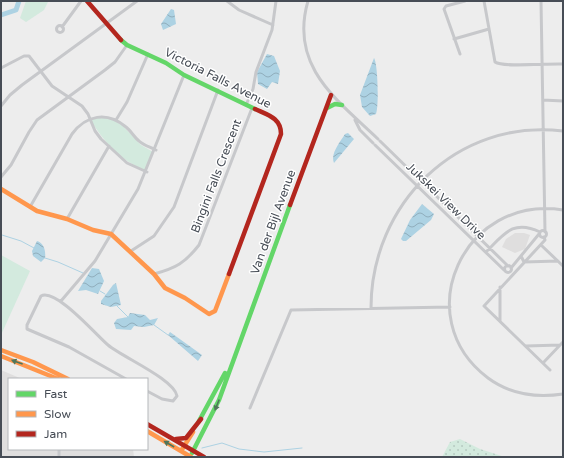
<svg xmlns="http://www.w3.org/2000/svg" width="564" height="458" font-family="'Varela Round',sans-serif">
<defs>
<pattern id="grass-dots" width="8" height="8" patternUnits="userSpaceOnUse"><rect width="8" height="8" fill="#d3eade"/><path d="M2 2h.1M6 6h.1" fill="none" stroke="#b6cac1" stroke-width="1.8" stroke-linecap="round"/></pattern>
<pattern id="water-waves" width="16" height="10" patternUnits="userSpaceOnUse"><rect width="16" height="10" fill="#add2e3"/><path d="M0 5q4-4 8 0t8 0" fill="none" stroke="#8fadbb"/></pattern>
</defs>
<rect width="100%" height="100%" fill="#ededed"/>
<path fill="#dfdede" d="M515,233H524L530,235L525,249L515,253L502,247L506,239Z
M1,370L22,379H9V449H133L134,457H1Z"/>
<path fill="url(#grass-dots)" d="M460,439L480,449L505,457H442L450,442Z"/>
<path fill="#d3eade" d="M26,1H48V2L44,10L26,22L20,18Z
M96,117L112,119L123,126L141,145L153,152L146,171C121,161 103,141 90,119Z
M1,255L30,271L1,335Z"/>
<path fill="url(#water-waves)" d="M171,9L174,10L176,24L163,30L161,24Z
M267,54L274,56L280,71L278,84L272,82L267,89L258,84L257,72Z
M374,58C378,64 379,106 376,114L370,116L362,107L360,95Z
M348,133L354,139L334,163C330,154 340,142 345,134Z
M422,204L434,214L431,220L406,241H403L401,239L410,220Z
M37,241C44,243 46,251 45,258L41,262L33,256L32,251Z
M92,268L99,269L104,281L98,294L86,290L78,291Z
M116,283L121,305L111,307L101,304V301L113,285Z
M130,313L145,315L150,320L158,318L154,325L144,327L134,326L131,330L116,329L114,323L117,319L128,317Z
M170,332L202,355L198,361L168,335Z"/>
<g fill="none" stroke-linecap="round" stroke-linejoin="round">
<path stroke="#add2e3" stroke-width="1" d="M2,235L21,241L34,248
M45,258L58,262L83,273
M100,291L105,294
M117,306L128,317
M154,325L168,335
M202,448L222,443L239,449L264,452L302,448"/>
<path stroke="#add2e3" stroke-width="5" d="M1,15L16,10L19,1"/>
<path stroke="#c7c8cb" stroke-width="3" d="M227,1L239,10L273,25
M308,1C289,66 336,99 378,139
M484,1L495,62C504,68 549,63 563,64
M541,1L545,232
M56.5 29a3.5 3.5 0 1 1 7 0a3.5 3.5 0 1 1-7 0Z
M62,27L81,1
M454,39L489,29
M460,54L444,9L446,6L465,1
M1,68L24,56H29L52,86L82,106L88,114L95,131L101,139L127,163L147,172
M543,100L563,101
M246,105L253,89L256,72L272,30L276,1
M1,106L10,95L22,85L137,1
M116,120L127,102L148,54
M355,120L360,130L373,143
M380,141L508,266
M375,145L504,270
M1,177L11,165L29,132L37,120L105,70L115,62L127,45
M30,207L72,134C86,115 107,111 126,127C131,131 134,137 139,141C143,145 150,147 156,150
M563,210C464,194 407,317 488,378C511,395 536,398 563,394
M67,219L109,146
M539.5 234a3.5 3.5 0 1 1 7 0a3.5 3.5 0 1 1-7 0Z
M544,237L545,240L484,306L550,370
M541,245L563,266
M131,251L154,236L174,207L218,90
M486,252C504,234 513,219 540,232
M521,256L524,262L558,261
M504.5 269a3.5 3.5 0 1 1 7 0a3.5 3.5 0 1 1-7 0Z
M511,268L539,234
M154,274C176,268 185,263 199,245L252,108
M61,301L95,261L138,189L184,75
M371,308C371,204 457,118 563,131
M500,321V287
M526,346L560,345
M543,363L563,342
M126,379L69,347L27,329V325L41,296C56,288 96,335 108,345C122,357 174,379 177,396L173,401L162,399L147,391
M250,408L291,310L450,307
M59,457V449"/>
<path stroke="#63d668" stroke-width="4.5" d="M121,40L127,45L166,63L184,75L255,109
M327,108L335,104L342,105
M199,421L225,373
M192,453L219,400L290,205"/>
<path stroke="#ff974d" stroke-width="4.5" d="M1,189L37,211L67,219L93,230L111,234L154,274L165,288L185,298L209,314L215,311L229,274
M1,350L33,362L68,379
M1,356L58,379
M147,431L191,457
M181,451L193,432"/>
<path stroke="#b3261e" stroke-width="4.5" d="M87,1L121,40
M290,205L331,95
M229,274L281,134C281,118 268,115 255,109
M147,424L204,457
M176,439L186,438L201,419"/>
</g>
<defs><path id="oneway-solid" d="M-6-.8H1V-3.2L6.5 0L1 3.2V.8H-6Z"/></defs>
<g fill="#4f765b">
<use href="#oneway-solid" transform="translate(17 362) rotate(-160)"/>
<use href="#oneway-solid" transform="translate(217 405) rotate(112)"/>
<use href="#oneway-solid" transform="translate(169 444) rotate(-150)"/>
</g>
<g text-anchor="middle" stroke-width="3" stroke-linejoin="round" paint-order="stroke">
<g font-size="12" fill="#474d56" stroke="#fff">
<text transform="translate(218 78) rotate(27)" y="4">Victoria Falls Avenue</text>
<text transform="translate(216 176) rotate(-69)" y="4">Bingini Falls Crescent</text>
<text transform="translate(446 201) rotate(44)" y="4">Jukskei View Drive</text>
<text transform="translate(273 222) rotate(-70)" y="4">Van der Bijl Avenue</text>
</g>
</g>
<rect width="564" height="458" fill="none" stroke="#474d56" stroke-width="4"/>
<rect x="8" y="378" width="140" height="72" fill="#ffffff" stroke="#b5b8bb"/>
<rect x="16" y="391" width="20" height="6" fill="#63d668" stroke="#b5b8bb"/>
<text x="44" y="398" font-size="12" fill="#474d56">Fast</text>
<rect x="16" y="411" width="20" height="6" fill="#ff974d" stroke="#b5b8bb"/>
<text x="44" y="418" font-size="12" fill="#474d56">Slow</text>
<rect x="16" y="431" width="20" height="6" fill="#b3261e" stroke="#b5b8bb"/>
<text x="44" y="438" font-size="12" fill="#474d56">Jam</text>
</svg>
